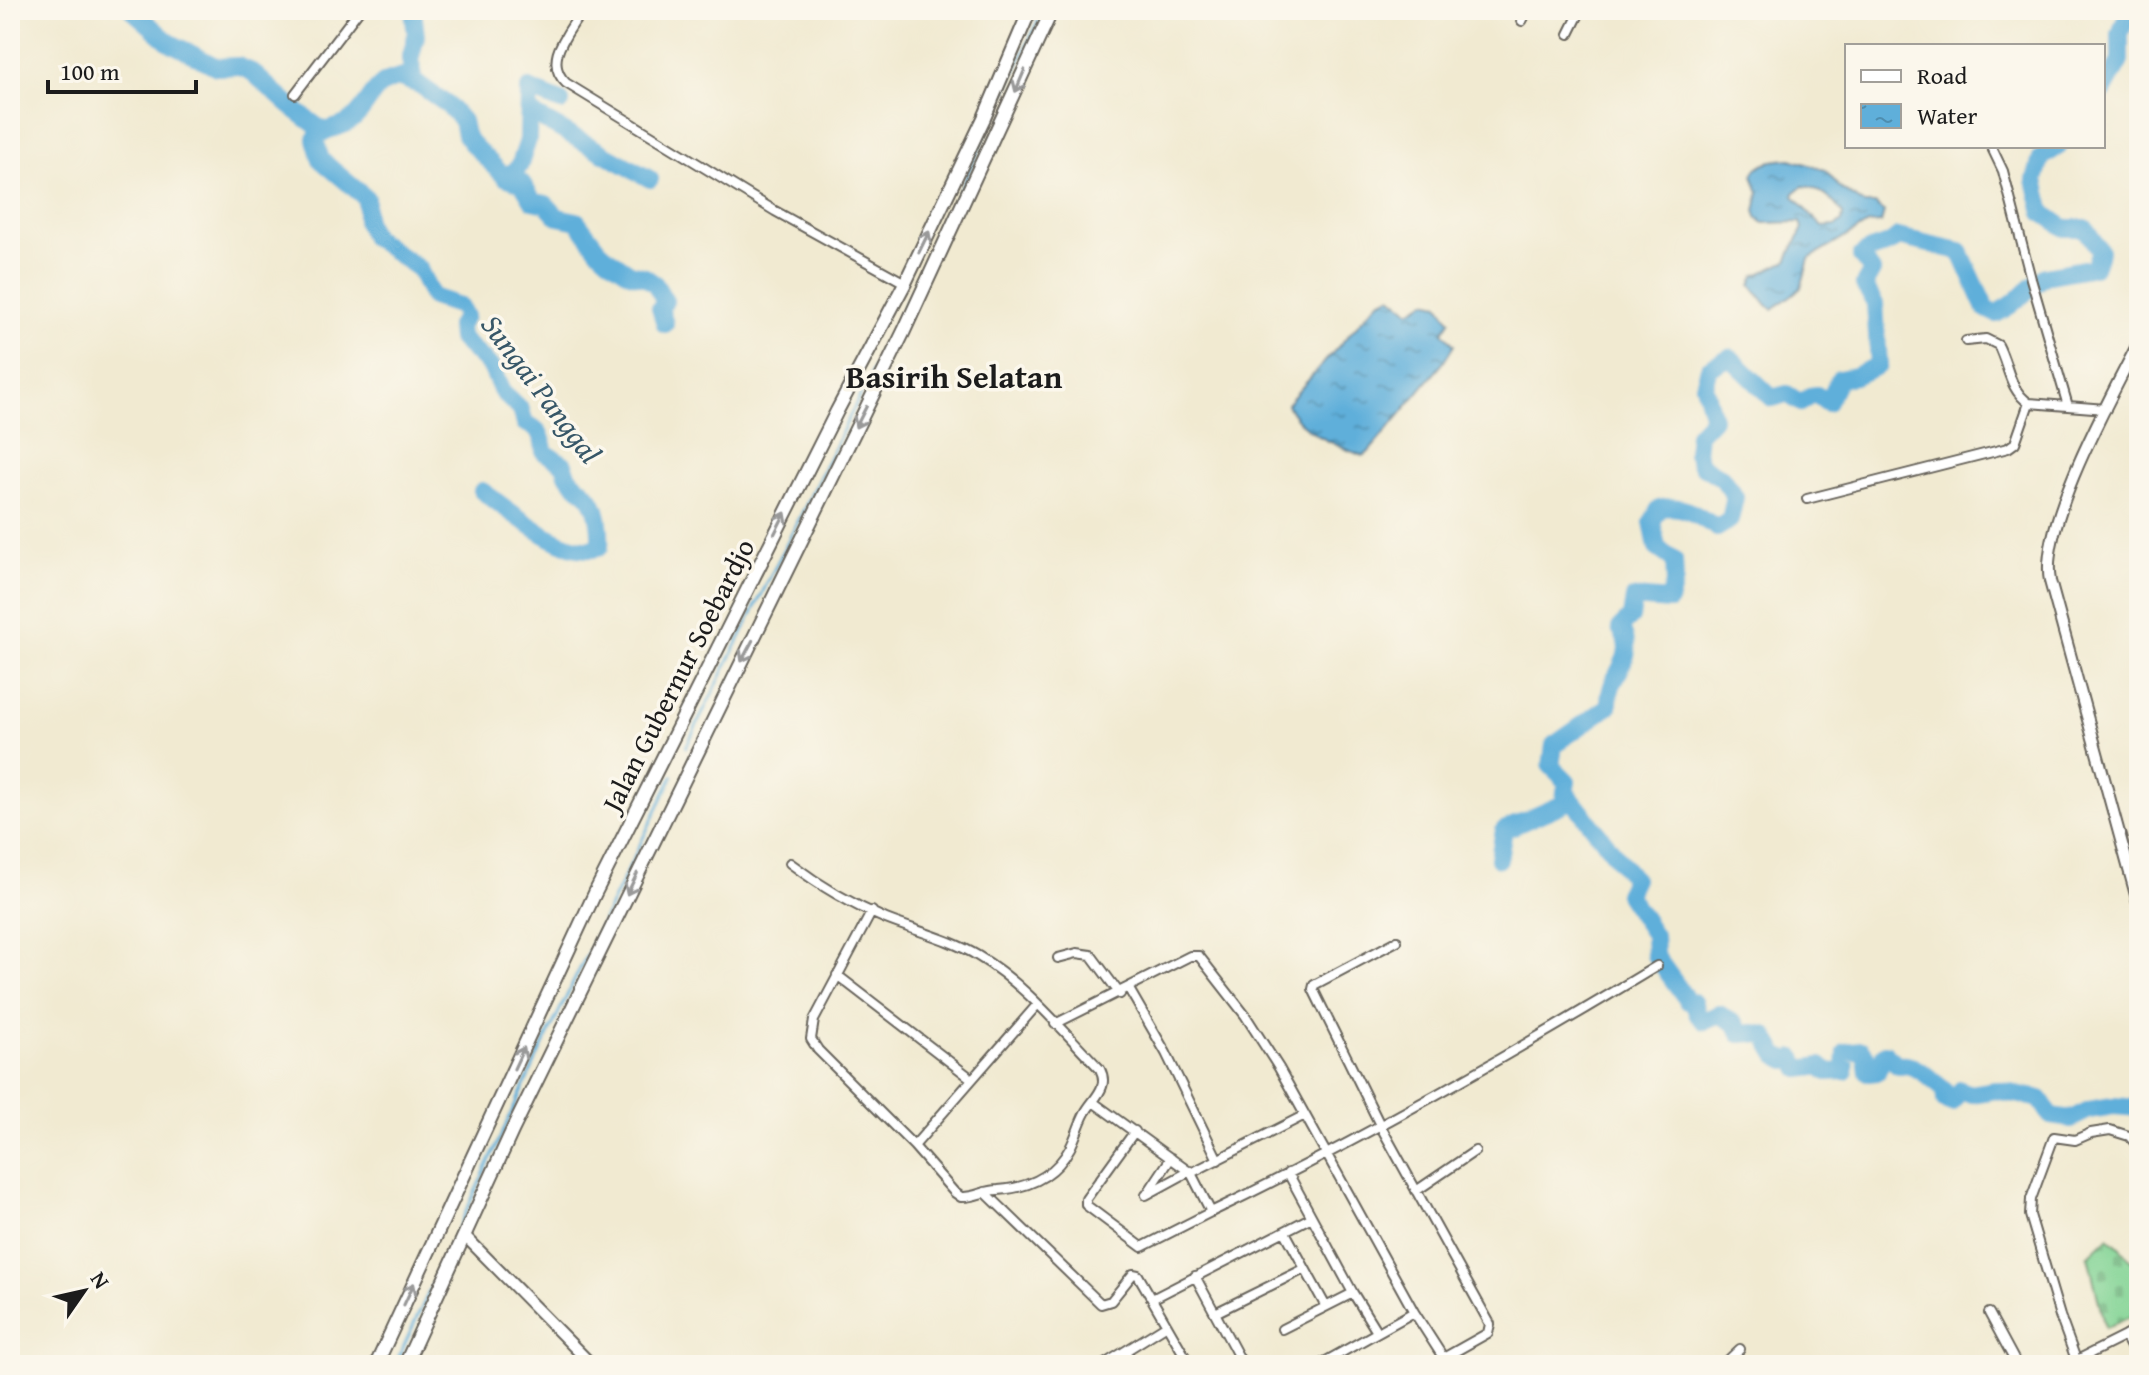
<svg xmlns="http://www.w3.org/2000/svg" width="2149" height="1375" font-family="'Gentium Book Plus',serif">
<defs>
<pattern id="cemetery-stones" width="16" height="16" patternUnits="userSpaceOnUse" patternTransform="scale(2)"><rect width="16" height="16" fill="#83d495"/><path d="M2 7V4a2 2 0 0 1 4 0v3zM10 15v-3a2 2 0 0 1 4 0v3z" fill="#71b580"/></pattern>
<pattern id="water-ripples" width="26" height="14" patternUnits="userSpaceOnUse" patternTransform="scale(2)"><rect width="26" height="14" fill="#5fafda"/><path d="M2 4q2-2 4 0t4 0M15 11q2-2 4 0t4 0" fill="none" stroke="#4e8eb0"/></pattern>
</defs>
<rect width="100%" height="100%" fill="#fbf7ec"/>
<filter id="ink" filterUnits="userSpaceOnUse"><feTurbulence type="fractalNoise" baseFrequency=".0125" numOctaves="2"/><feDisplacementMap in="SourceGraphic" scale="16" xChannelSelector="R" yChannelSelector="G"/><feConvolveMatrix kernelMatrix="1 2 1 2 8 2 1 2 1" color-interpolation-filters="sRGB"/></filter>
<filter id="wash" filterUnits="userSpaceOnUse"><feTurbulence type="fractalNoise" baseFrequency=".006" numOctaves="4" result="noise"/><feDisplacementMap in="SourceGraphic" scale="32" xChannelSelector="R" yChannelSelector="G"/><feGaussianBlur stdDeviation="1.8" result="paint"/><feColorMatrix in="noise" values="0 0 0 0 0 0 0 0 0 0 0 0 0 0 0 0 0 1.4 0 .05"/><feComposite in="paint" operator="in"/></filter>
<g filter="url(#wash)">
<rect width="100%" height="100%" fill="#f1ead1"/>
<path fill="url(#cemetery-stones)" stroke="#507858" stroke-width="2" d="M2108,1237C2143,1269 2139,1267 2139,1313L2105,1328L2088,1256Z"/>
<path fill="url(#water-ripples)" stroke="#3e667b" stroke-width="2" fill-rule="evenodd" d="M1791,159L1825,170L1840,188L1864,204H1875L1884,212L1881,223L1868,224L1809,259L1801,288L1773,309L1767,305L1751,285L1755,276L1787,261L1803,228L1801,222L1764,223L1758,219L1755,211L1759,193L1753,175C1759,160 1776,160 1791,159ZM1803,186C1819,187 1834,201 1843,214L1842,221L1836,226L1822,227L1794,196V193Z
M1391,296L1410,311L1426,301L1439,304L1450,321L1443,332L1454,345L1443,363L1368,453L1362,456C1337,445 1298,432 1287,404L1379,301Z"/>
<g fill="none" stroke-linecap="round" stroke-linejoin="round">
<path stroke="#5fafda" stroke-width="3" d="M686,747L940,234L1043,10
M395,1365L544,1043L673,776"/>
<path stroke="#5fafda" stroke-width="18" d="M132,10L169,42L217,67L238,66L252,72L290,106L322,130
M413,10L416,36L410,60L413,71C400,81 390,76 379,87C368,98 363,113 349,122C336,130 325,127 315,139L321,160L366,198V222L373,237L419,269L432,297L460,306L465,316L459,326L460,338L491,367L502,392L521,410L525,423C540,429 543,436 544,452L564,464C567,480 575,482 586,493C599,504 601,531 600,547C566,560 510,510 482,491
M403,79L420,85L449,106L462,121L465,135L471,143L505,177L522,183L533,201L546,204L558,217L577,221L598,249L608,258L630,273L645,277L655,284L665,301L660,308L665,324
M2103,92L2120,61V34L2129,10
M529,112L650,179
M505,177L519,167L528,140L529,89L561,102
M1565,791L1634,879L1627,894L1654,935L1655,955L1688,1001L1693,1002L1698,1015L1704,1021L1719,1014L1736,1024L1740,1034L1753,1033L1765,1035L1777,1055L1786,1060L1794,1058L1800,1069L1821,1066L1827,1072L1845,1071L1846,1052L1861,1050L1866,1056L1868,1073L1877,1072L1885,1053L1898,1065C1918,1063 1929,1079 1944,1089L1945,1100L1951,1103L1961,1090L1971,1094L1996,1090L2040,1099L2051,1116L2071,1119L2089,1110L2113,1106L2139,1108
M1499,859L1504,830L1563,804L1567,782L1551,766L1554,745L1609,706C1607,671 1641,661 1620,628L1631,617L1634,598L1669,601L1675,580L1674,560L1657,548L1652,522L1659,509C1682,502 1698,516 1717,528L1730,520L1735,497L1722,478L1701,465L1696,453L1698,434L1713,418L1704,385L1709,368L1730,357L1772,398L1787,394L1801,403L1810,396L1817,395L1827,403L1839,379L1855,376L1879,365L1875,304L1864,285L1872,271L1861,256C1874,244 1883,251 1898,237L1960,251L1986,309L1996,314L2011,305L2045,276L2094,267L2100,251L2085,228H2065L2043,213L2035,180L2041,158L2059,146"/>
</g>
</g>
<g filter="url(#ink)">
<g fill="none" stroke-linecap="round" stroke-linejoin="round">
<g stroke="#67645b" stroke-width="12">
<path id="minor" d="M582,10C569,33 542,60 566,83L775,211L905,283
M1522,21L1528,10
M1569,34L1581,10
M295,94L359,10
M1991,146L2003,171L2031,279L2068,406
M1966,341L1986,339L1998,345C2009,366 2009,390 2029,403L2106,409
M1807,499L2008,448L2015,443L2029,403
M790,863C819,885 853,905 886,919C916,931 950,939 978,956C1024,983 1062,1030 1100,1069C1110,1088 1093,1098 1085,1113C1079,1124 1076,1137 1070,1148C1055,1176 1028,1188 998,1190C985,1190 974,1198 961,1197L954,1192L914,1146L818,1050L811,1039L814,1020L872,911
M1397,941L1314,985L1313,989L1381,1127L1490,1324L1488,1333L1431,1365
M1058,958L1077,953L1091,955L1120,994
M837,975L972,1079
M1129,989L1166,1053L1218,1160
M1055,1024L1190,956H1199L1245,1015L1279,1068L1414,1312L1448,1365
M1093,1102L1191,1173L1211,1212C1365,1138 1511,1054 1657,966
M1135,1131L1086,1199V1205L1142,1247L1211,1212
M914,1146L1037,1005
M1191,1173L1305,1115
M1288,1173L1353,1293L1377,1332
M1416,1191L1475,1151
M985,1192L1101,1304L1111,1301L1133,1274L1138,1275L1190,1365
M1147,1194L1171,1158
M1146,1195L1190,1171
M1285,1232L1325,1305
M1195,1276L1243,1365
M1152,1299L1310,1218
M1215,1313L1304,1269
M1989,1313L2017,1365
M1282,1329L1353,1293
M2125,1336L2139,1328
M1126,1352L1134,1365
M1018,1364L1019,1365
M1103,1365L1167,1325
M1319,1365L1414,1312
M1723,1365L1740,1349
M2067,1365L2125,1336L2139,1362
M2078,1365L2060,1316L2030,1215L2031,1199L2054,1137L2075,1140L2091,1133L2110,1130L2129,1136L2139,1147"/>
</g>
<g stroke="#67645b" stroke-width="14">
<path id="tertiary" d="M2139,342C2112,395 2039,525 2050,581L2139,906
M465,1236L592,1365"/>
</g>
<g stroke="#67645b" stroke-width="16">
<path id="trunk" d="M376,1365L595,893L837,411L905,283L984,118L1030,10
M405,1365L513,1129L904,331L1052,10"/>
</g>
<use href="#minor" stroke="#fff" stroke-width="8"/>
<use href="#tertiary" stroke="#fff" stroke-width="10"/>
<use href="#trunk" stroke="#fff" stroke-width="12"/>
</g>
<defs><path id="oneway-shaft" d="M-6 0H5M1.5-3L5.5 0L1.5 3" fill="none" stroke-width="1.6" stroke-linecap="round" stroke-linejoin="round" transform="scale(2)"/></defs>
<g stroke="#999">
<use href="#oneway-shaft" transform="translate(1020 81) rotate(113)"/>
<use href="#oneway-shaft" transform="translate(924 242) rotate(-64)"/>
<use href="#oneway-shaft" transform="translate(861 417) rotate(117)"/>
<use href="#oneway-shaft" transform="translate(780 523) rotate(-63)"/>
<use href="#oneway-shaft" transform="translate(747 651) rotate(118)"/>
<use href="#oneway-shaft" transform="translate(632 884) rotate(116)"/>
<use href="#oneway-shaft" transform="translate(519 1058) rotate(-65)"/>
<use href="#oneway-shaft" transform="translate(409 1294) rotate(-65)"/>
</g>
</g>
<g text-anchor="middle" stroke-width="7" stroke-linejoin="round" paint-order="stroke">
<g font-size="28" fill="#1c1c1c" stroke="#fbf7ec">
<text transform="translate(678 675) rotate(-63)" y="10">Jalan Gubernur Soebardjo</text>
</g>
<g font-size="30" font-style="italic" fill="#375768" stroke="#fbf7ec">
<text transform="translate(541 389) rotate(53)" y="10">Sungai Panggal</text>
</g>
<g font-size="32" font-weight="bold" fill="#1c1c1c" stroke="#fbf7ec">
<text x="954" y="388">Basirih Selatan</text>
</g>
</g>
<rect width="2149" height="1375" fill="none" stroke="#fbf7ec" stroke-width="40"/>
<rect x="1845" y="44" width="260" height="104" fill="#fbf7ec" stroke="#a29f99" stroke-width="2"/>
<rect x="1861" y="70" width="40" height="12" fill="#ffffff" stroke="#a29f99" stroke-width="2"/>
<text x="1917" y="84" font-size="24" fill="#1c1c1c">Road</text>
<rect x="1861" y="104" width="40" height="24" fill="url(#water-ripples)" stroke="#a29f99" stroke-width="2"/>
<text x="1917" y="124" font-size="24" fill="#1c1c1c">Water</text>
<g transform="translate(84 1291) rotate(56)" stroke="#fbf7ec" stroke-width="6" paint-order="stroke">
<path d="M0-6L14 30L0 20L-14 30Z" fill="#1c1c1c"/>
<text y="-12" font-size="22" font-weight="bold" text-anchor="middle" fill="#1c1c1c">N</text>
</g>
<path d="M48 80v12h148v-12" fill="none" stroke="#1c1c1c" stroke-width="4"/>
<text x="60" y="80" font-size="24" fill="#1c1c1c" stroke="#fbf7ec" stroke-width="6" paint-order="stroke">100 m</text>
</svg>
